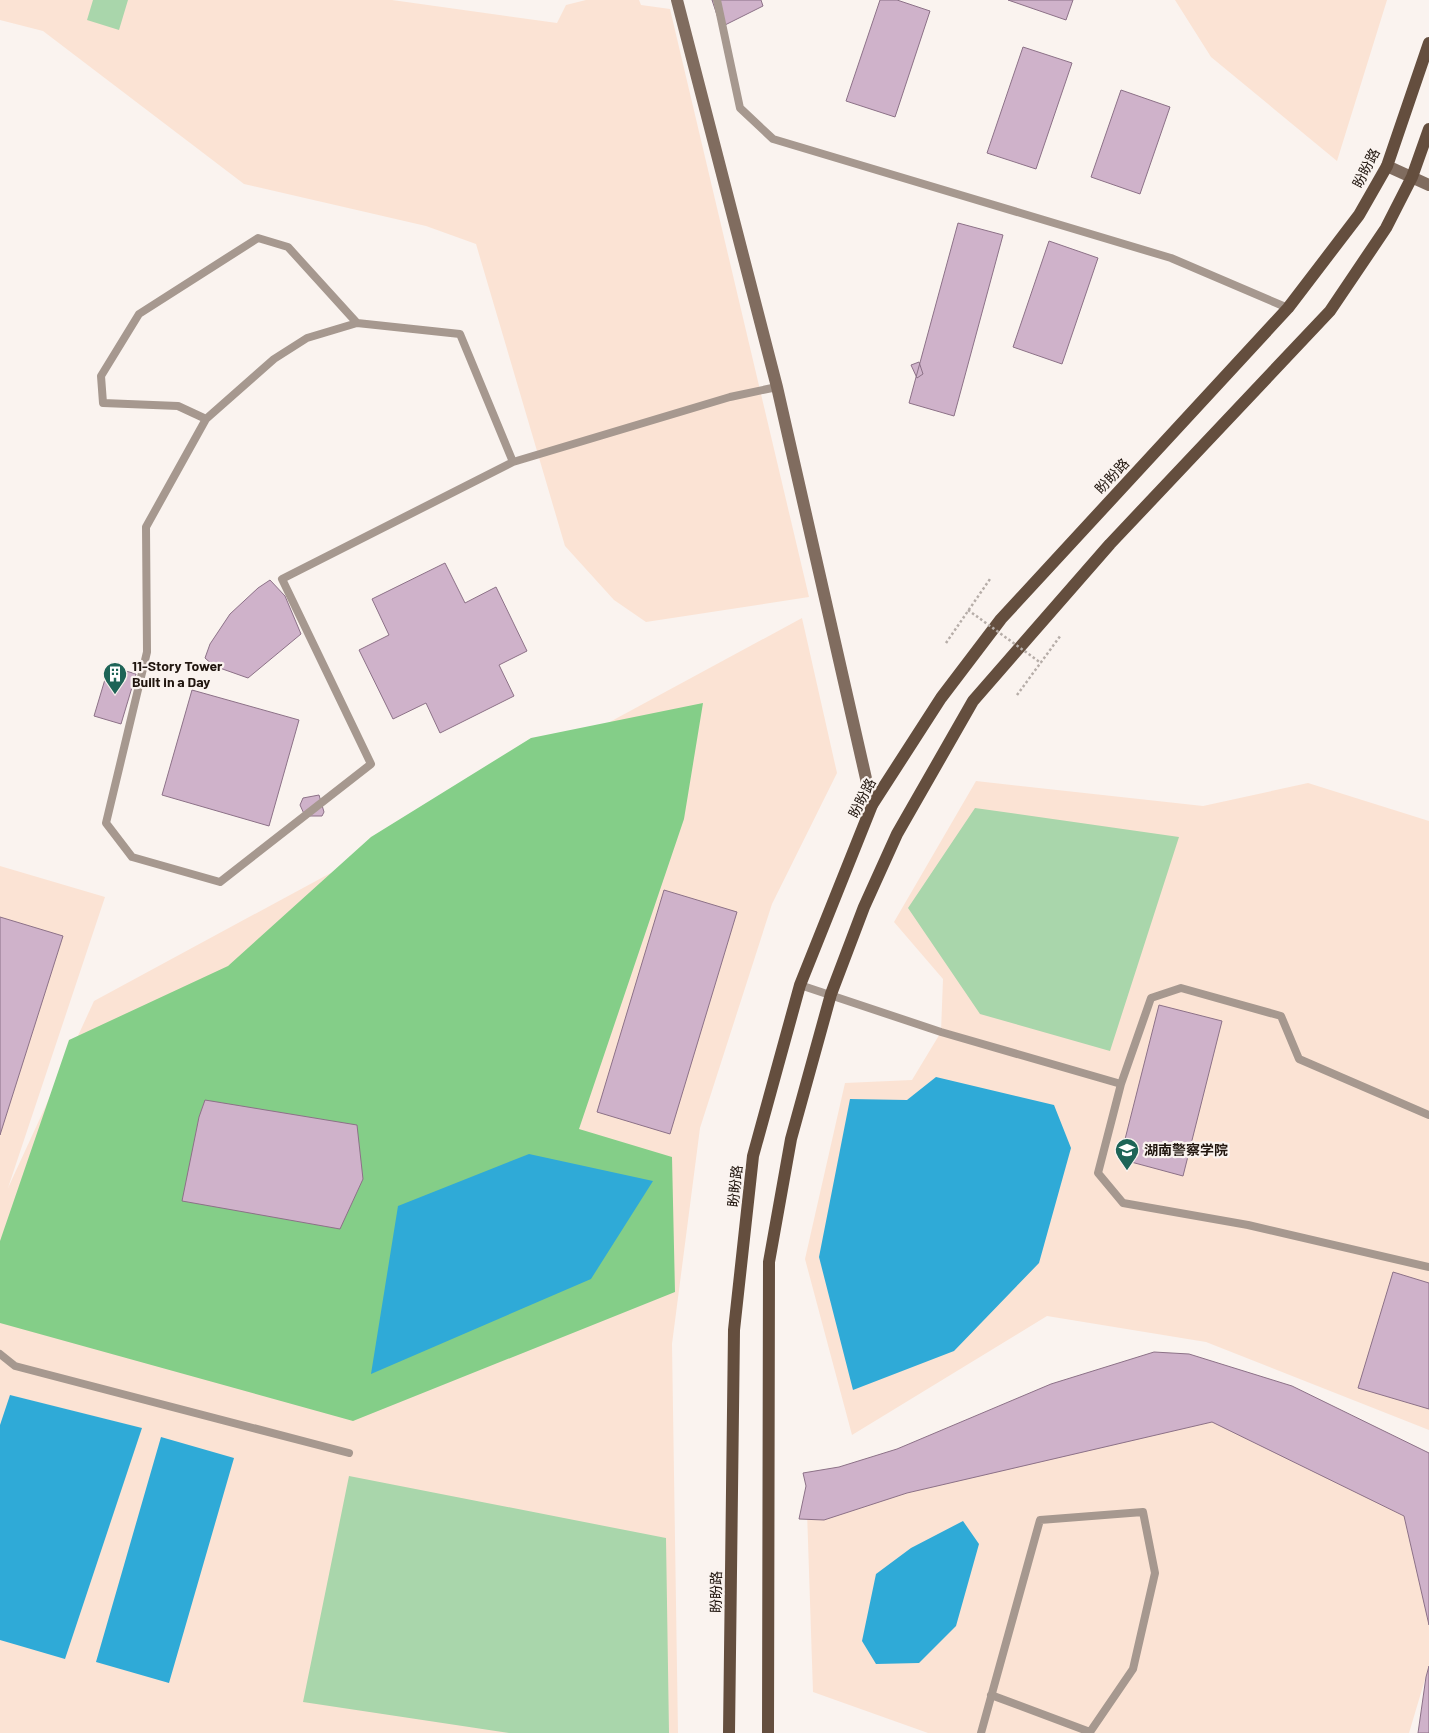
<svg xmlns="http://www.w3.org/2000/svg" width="1429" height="1733" font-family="Barlow,'Noto Sans SC',sans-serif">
<rect width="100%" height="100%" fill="#faf3ef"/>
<path fill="#fbe3d4" d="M0,0H392L557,23L566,5L586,0H639L641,5L670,9L809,597L646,622L614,600L565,546L476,244L426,226L244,184L43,31L0,20Z
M1175,0H1387L1337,161L1211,57Z
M802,618L837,773L772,904L700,1128L672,1344L678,1733H0V866L105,897L8,1188L94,1001Z
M976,781L1203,806L1308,783L1429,821V1430L1206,1342L1047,1316L852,1435L805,1259L845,1083L912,1080L941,1032L943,979L894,922Z
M1217,1413L1410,1508L1429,1599V1666L1409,1733H928L813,1692L807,1511Z"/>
<path fill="#a9d6ab" d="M93,0H128L119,30L87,20Z
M975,808L1179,837L1110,1051L980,1014L908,908Z
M349,1476L666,1538L669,1733H509L303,1702Z"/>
<path fill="#84ce88" d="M703,703L684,819L579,1129L672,1157L675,1292L353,1421L0,1323V1241L69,1040L228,966L371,837L531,738Z"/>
<path fill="#2faad7" d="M936,1077L1054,1105L1071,1148L1039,1263L954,1351L853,1390L819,1257L850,1099L907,1100Z
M529,1154L653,1181L591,1279L371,1374L398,1206Z
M10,1395L142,1428L65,1659L0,1640V1425Z
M161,1437L234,1458L169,1683L96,1662Z
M963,1521L979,1544L956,1626L919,1663L876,1664L862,1641L876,1574L911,1548Z"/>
<path fill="#cfb2ca" stroke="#8c7187" d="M712,0H761L763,6L721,27Z
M880,0H897L930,11L895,117L846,101Z
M1008,0H1073L1066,20Z
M1023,47L1072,63L1036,169L987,153Z
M1121,90L1170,107L1140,194L1091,177Z
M958,223L1003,235L954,416L909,403Z
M1049,241L1098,258L1062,364L1013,347Z
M919,362L923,374L917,378L911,365Z
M445,563L465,603L496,587L527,651L499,665L514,696L440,733L426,703L393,719L359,650L389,635L372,599Z
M270,580L285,596L301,634L248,678L214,666L205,658L210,644L230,614L258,588Z
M109,666L136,674L121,724L94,716Z
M192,690L299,720L269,826L162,795Z
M319,795L324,812L322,816H305L300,805L303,798Z
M664,890L737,912L670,1134L597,1112Z
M0,917L63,936L0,1135Z
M1159,1005L1222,1021L1183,1176L1120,1159Z
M205,1100L357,1125L363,1179L340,1229L182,1201L199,1117Z
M1393,1272L1429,1283V1409L1358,1388Z
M1154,1352L1189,1354L1292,1386L1429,1453V1625L1404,1516L1212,1422L907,1493L824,1520L799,1519L806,1486L803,1473L839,1467L897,1449L1051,1384Z
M1429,1666V1733H1418L1426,1677Z"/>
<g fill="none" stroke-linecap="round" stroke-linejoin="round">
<path stroke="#b6ada8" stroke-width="2.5" stroke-dasharray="2.5 2.5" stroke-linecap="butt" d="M946,643L990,579
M1017,695L1061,635"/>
<path stroke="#a6988f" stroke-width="8" d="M717,0L740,108L773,139L1171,258L1288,308
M206,419L178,406L103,403L101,376L139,314L258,238L288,247L357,323
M513,462L282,579L371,764L220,882L132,857L106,823L147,652L146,527L206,419L274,359L307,338L357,323L460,334L513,462L730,397L777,387
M800,985L941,1032L1121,1084
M1429,1115L1299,1059L1281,1016L1181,988L1151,998L1121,1084L1098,1173L1123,1203L1248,1225L1429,1267
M0,1354L15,1366L349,1453
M981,1733L1040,1520L1143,1512L1155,1573L1133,1669L1090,1732L991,1695"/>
<path stroke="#806c5f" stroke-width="12" d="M677,0L777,387L872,805
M1387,166L1429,185"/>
<path stroke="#644e3e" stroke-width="12" d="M729,1733L734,1330L753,1156L800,985L872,805L941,698L1001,619L1288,308L1359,215L1387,166L1429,43
M768,1733L769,1262L791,1139L831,994L864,907L897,834L973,701L1110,544L1330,311L1386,228L1412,177L1429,129"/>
<path stroke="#b6ada8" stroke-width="2.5" stroke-dasharray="2.5 2.5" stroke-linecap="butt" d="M968,610L1041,663"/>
</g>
<defs>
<g id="building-pin" transform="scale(1.25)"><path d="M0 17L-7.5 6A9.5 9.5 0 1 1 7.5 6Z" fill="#1e6457" stroke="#faf3ef"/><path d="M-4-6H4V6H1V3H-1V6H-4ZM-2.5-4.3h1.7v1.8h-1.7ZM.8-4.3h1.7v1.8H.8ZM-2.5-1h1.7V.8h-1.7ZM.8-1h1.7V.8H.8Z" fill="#fff"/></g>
<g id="university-pin" transform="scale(1.25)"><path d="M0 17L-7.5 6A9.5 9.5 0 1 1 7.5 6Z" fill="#1e6457" stroke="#faf3ef"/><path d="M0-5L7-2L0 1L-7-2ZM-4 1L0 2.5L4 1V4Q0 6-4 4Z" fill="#fff"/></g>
</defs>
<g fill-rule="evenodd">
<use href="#building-pin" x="115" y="674"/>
<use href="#university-pin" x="1127" y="1150"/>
</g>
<g text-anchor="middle" stroke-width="4.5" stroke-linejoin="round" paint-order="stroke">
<g font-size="14" fill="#21160f" stroke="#faf3ef">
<text transform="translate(1366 168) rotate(-63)" y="5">盼盼路</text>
<text transform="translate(1112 476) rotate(-47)" y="5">盼盼路</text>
<text transform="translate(862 798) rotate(-63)" y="5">盼盼路</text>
<text transform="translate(735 1186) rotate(-84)" y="5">盼盼路</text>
<text transform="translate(716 1592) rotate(-89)" y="5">盼盼路</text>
</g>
<g font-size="14" font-weight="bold" fill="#21160f" stroke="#faf3ef" text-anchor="start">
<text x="132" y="671">11-Story Tower<tspan x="132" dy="16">Built in a Day</tspan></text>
<text x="1144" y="1155">湖南警察学院</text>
</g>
</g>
</svg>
